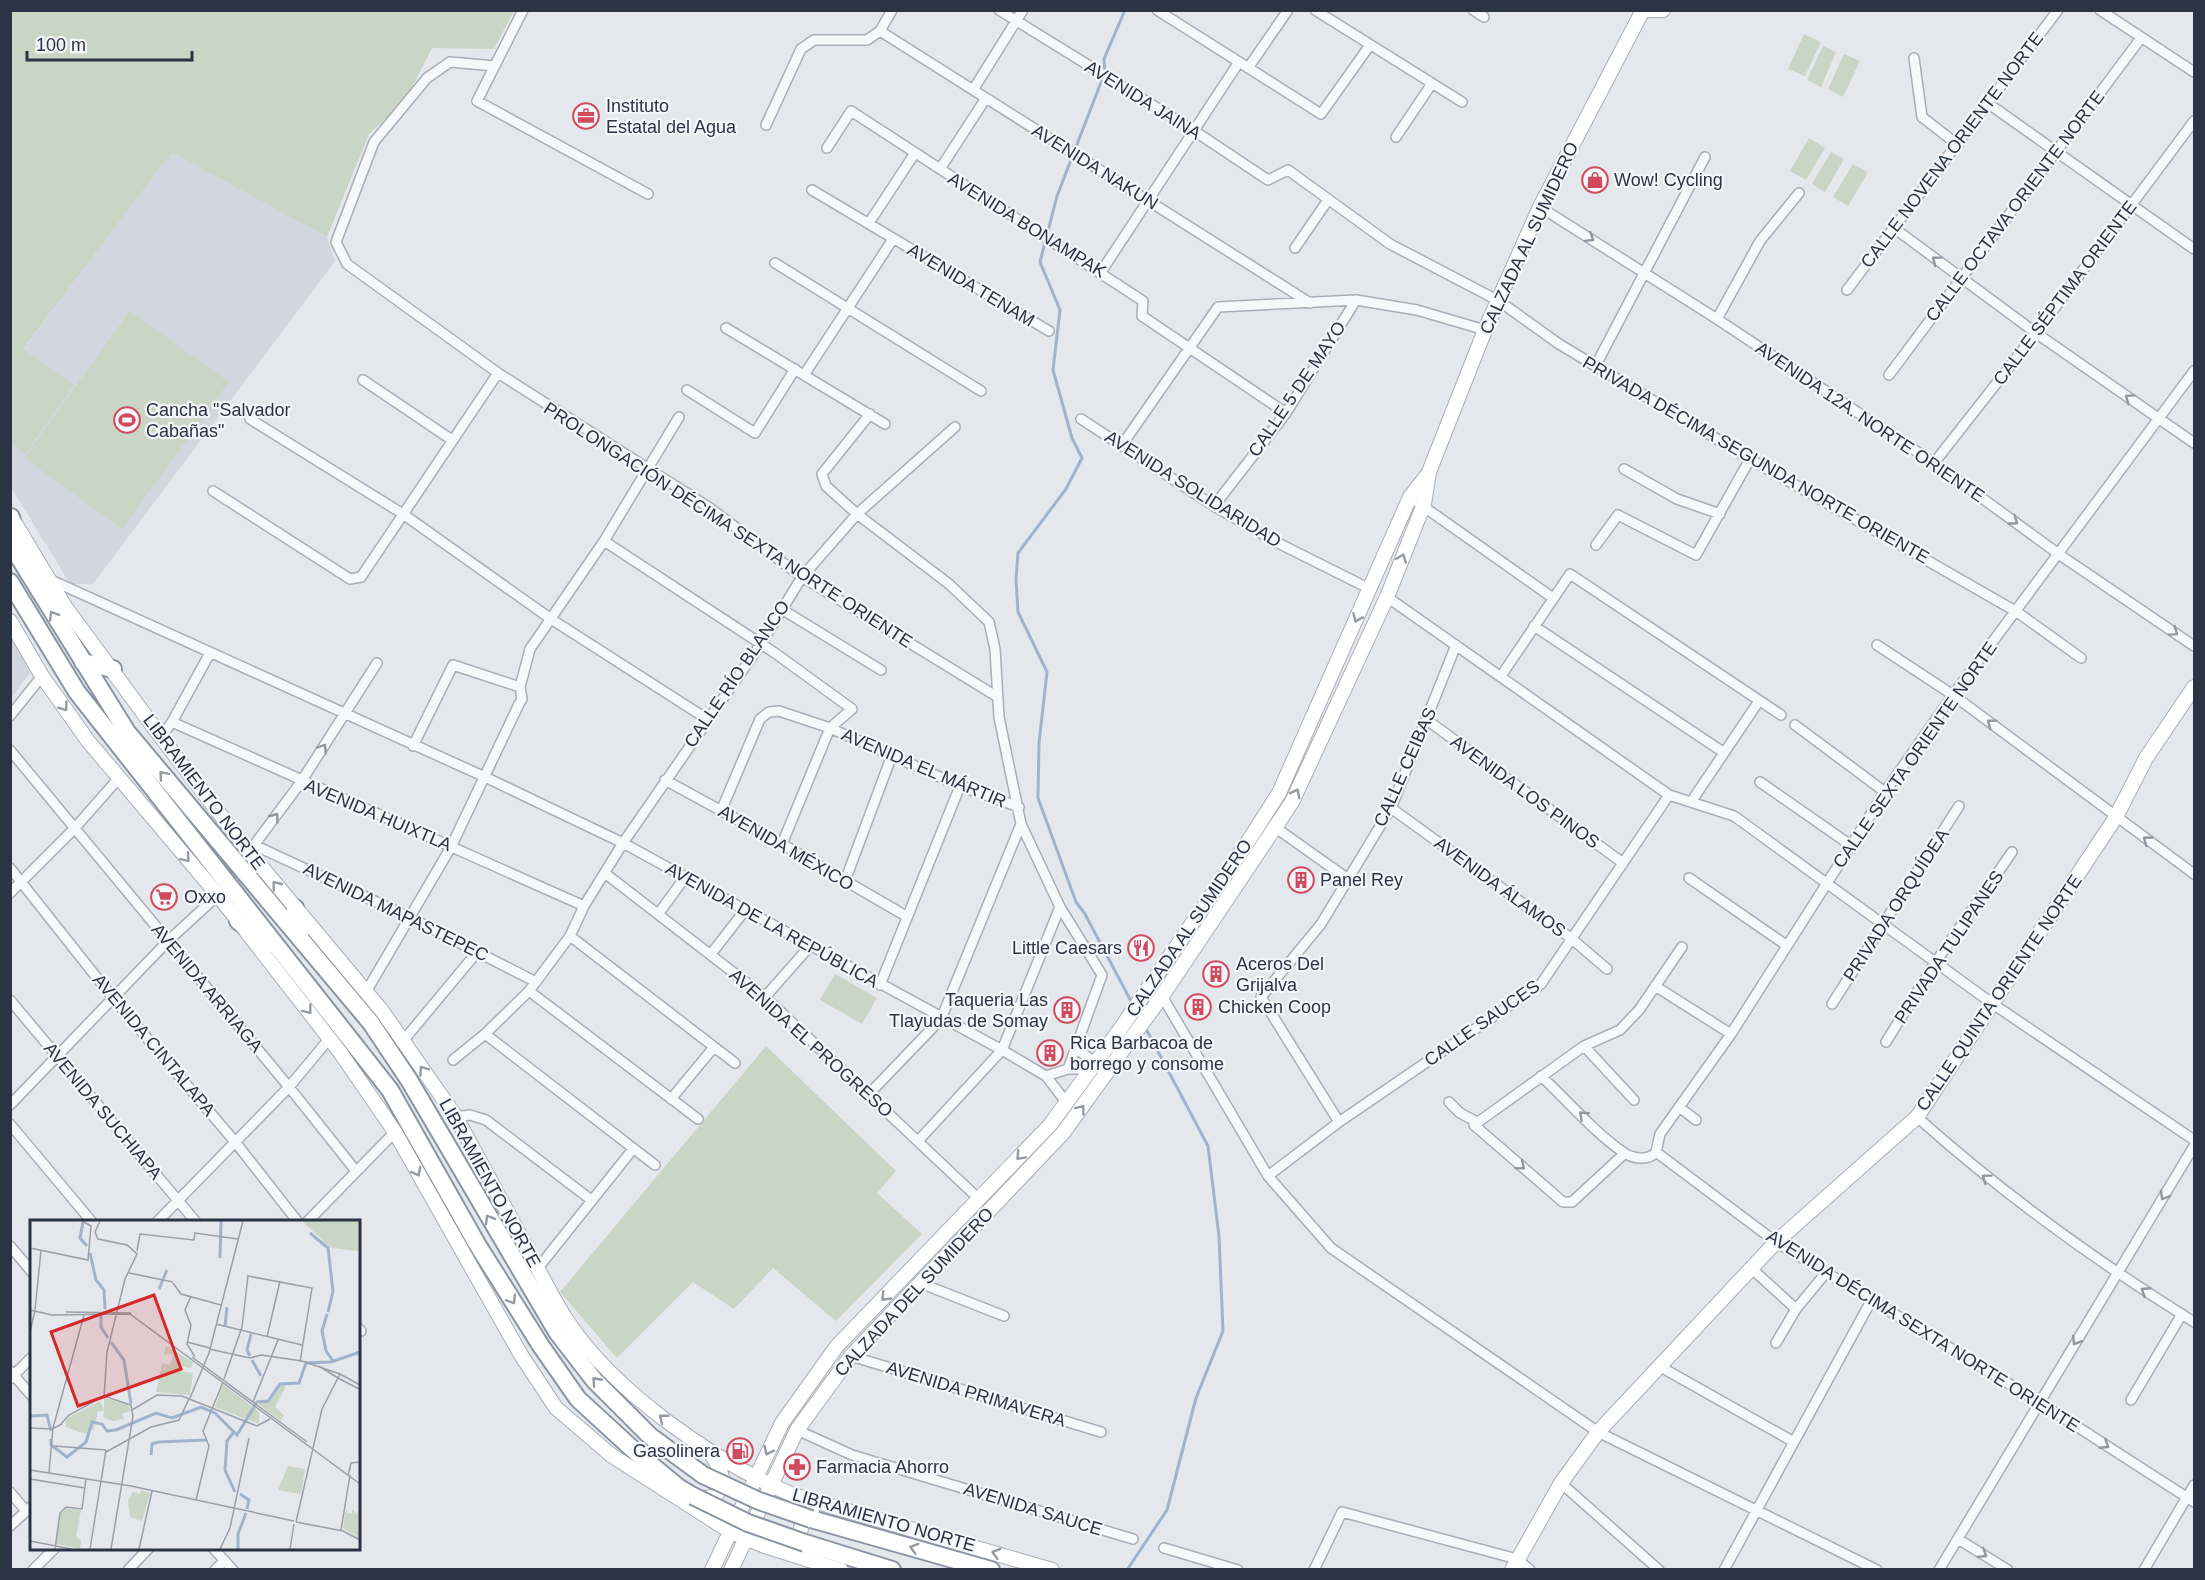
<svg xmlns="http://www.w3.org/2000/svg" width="2205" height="1580" font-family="Arial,sans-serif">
<rect width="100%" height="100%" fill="#e4e7ec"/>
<path fill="#d2d6de" d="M172,151L327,237L335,261L93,584H70L11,487L10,367Z
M11,636L31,671L11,699H10Z"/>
<path fill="#c9d6c5" d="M11,11H514L494,49L432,48L405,101L369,134L327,237L172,152L23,349L74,385L25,454L11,444Z
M1804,34L1821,42L1805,76L1788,69Z
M1823,46L1836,52L1821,87L1807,80Z
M1844,54L1860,61L1843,97L1828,89Z
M1809,138L1825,148L1806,180L1790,171Z
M1831,152L1844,159L1825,192L1812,184Z
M1853,164L1868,172L1848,206L1833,197Z
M130,311L229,382L122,529L24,458Z
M835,974L877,998L862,1024L820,1000Z
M766,1046L896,1171L877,1193L922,1234L836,1321L773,1268L734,1309L693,1282L617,1358L560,1292Z"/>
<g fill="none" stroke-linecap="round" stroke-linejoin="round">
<path stroke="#9fb4cc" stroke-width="3" d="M1125,10L1104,59L1105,72L1057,196L1040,262L1060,310L1053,370L1072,438L1082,458L1066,489L1018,553L1016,579L1018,612L1047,672L1039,743L1038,798L1076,902L1085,914L1132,1003
M1127,1570L1167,1510L1196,1398L1223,1331L1219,1236L1208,1146L1145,1027"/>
<g stroke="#a9aeb7" stroke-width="12">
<path id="street" d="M523,10L477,101L648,194
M999,10L1193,130L1268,180L1288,170L1390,244L1499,301L1559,344L1750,459L2017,612L2081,658
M1157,10L1321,114L1370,45
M1315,10L1462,102
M1473,10L1484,17
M2100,10L2194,72
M880,31L1310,303
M1914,58L1922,117L1958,145
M495,66L450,62L427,78L374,142L336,242L347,264L498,373L710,508L802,577L996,696
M1248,68L1288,10
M973,90L1023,10
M1989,104L2194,249
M766,125L801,49L814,40H867L880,31L892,10
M1396,137L1431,85
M827,148L851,111L1143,301L1142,316L1286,413
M940,169L986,98
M812,190L1049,331
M1540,207L1717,319L1934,463L2060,555L2194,646
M869,223L915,153
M1894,228L2036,333L2194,443
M1295,248L1328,200
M775,263L981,391
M1101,272L1239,62
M1847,290L2058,10
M1717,319L1760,241L1799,193
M726,328L885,424
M1596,365L1705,157
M804,375L893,239
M1889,375L2141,38
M363,380L452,440
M687,390L755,433L795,369
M870,414L822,474L826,486L857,514L949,584L989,622L995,649L999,717L1021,824L1060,907L1102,975L1068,1069
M250,419L403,514L551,619L707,719
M1081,419L1214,506L1278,543L1370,589
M1122,445L1218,307L1356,300L1417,310L1485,330
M1934,463L2036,333L2194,121
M1624,469L1677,499L1720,514
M213,491L350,579L361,577L498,373
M1410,497L1553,598
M1214,506L1286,413L1356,300
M604,541L775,653L852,709L830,728L782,844
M1596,545L1618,515L1696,555L1750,459
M51,580L485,777L623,843L1002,1050L1046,1076L1066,1102
M1387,597L1669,795L1734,816L1993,1004L2194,1140
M783,610L881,670
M1534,626L1723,752
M1877,645L1953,695L2194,874
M1501,676L1570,574L1781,715
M10,716L42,676
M1427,720L1623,863
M172,722L584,906
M1795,725L1885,792
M161,737L172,722L210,653
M413,746L453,665L520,687
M10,750L289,1087L356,1171
M665,780L782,844L906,916
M1760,782L1849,844
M1691,802L1759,701
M1391,808L1572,939L1607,969
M721,811L760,719L769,712L779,711L830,728L960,786L1019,807
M1276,828L1348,879
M254,845L411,918L536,982
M252,848L301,782L377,663
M10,868L113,998L236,1143L298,1222
M606,874L765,997L980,1200
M1689,878L1786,945
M845,881L892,755
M10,893L74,829L118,779
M659,913L686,876
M570,936L735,1063
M711,954L746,909
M880,985L960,786
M1655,986L1731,1034
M529,991L698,1119
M366,992L451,847L519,704L522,699L520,687L530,649L604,541L679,417
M1162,996L1268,1176L1331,1248L1598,1432L1877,1570
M765,997L810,946
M10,1000L196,1222
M1832,1004L1959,806
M485,1034L655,1165
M403,1041L478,951
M1886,1042L1935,963L2012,852
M1584,1046L1634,1100
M1075,1048L1096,1063
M453,1060L485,1034L529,991L570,936L584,906L623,843L760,645L802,577L857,514L955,427
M1046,1076L1068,1069H1092
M1541,1076C1565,1098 1597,1135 1623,1152C1632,1159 1649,1161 1656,1152
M869,1094L941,1019L1021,824
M671,1099L714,1047
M1449,1102L1460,1113L1475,1121
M10,1105L168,941L218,895
M1679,1107L1696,1120
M456,1117L470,1115L486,1120L590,1199
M1917,1117C2003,1194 2096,1261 2194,1322
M1339,1122L1261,997L1321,924L1391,808L1456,645
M10,1124L92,1222
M918,1141L1002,1050L1060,907
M1656,1152L1660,1134L1731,1034L1885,792L1953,695L2194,371
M1656,1152L1776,1242L2039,1402L2194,1502
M1624,1154L1572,1202H1563L1474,1125L1584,1046L1620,1030L1639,1010L1682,947
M1268,1176L1339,1122L1541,984L1669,795
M157,1222L289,1087L329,1039
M307,1222L395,1132
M10,1246L32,1272
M538,1268L633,1149
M1751,1268L1796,1309L1776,1343
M920,1283L1004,1316
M1796,1309L1825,1274
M358,1328L361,1331
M851,1356L1101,1432
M1659,1366L1794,1442
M10,1371L32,1396
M10,1379L32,1357
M2131,1400L2182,1314
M797,1430L852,1455L1133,1539
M1561,1483L1659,1570
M10,1492L26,1511
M10,1526L32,1506
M1958,1539L2008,1570
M213,1548L233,1570
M1164,1548L1238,1570
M33,1570L55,1548
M128,1570L149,1548
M215,1570L224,1561
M1314,1570L1342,1512L1517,1559L1530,1570
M1724,1570L1871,1301
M1939,1570L2194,1146
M2144,1570L2194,1485"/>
</g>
<g stroke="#a9aeb7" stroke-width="16">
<path id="secondary" d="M1640,10H1663
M15,523L66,608L161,737L249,852L382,1011L456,1117C481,1163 505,1208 530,1254C542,1276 553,1300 568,1322C615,1393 715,1462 793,1495L1052,1570
M10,621L42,676L88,741L218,895L340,1052L395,1132L521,1355L556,1408L611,1455L731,1532L765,1546L841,1570
M698,1500L715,1496C729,1480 719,1467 710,1452
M803,1550C797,1536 800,1521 812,1511
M712,1570L782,1423L837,1346L1050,1125L1121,1028L1247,843L1279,793L1410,497L1428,474
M731,1570L797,1430L851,1356L1063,1133L1162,996L1292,802L1387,597L1424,504L1429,472L1485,330L1540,207L1643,10
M1512,1570L1561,1483L1598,1432L1776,1242L1917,1117L2116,817L2146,758L2194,687"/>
</g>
<g stroke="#8b94a3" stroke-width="20">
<path id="highway" d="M11,517L20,555
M10,543L127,732L371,1023L409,1080L557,1332L594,1380L650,1436L703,1475
M10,582L77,692L390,1090L477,1244L541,1346L578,1399L638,1454L678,1487L693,1496
M83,662L113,669
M295,908L300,936
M238,921L269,944
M811,1519L991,1570
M805,1543L892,1570"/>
</g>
<use href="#street" stroke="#f7f8fa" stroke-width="9"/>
<use href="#secondary" stroke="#fff" stroke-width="14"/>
<use href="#highway" stroke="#fff" stroke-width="16"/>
<g stroke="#8b94a3" stroke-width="20" stroke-linecap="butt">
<path id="highway-bridge" d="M703,1475L759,1501L811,1519
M693,1496L748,1523L805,1543"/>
</g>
<use href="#highway-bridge" stroke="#fff" stroke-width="16"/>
</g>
<defs><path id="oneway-chevron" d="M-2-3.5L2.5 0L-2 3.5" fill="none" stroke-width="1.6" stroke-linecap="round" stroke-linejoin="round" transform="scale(1.5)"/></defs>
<g stroke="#9196a0">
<use href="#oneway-chevron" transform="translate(1590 238) rotate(32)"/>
<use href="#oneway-chevron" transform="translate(1936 260) rotate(-143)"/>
<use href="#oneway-chevron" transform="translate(2129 398) rotate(-145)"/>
<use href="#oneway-chevron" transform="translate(2014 521) rotate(36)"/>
<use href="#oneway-chevron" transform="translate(2174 632) rotate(34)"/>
<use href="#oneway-chevron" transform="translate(1991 723) rotate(-143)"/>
<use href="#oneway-chevron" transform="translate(323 748) rotate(-57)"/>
<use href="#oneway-chevron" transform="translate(275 817) rotate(-53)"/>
<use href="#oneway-chevron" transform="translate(2147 840) rotate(-144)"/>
<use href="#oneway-chevron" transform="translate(1583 1115) rotate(-137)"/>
<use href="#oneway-chevron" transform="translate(1521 1166) rotate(40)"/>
<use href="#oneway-chevron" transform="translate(1986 1178) rotate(-143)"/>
<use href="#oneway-chevron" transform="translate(2164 1196) rotate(121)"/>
<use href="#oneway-chevron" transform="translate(2145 1291) rotate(-147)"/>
<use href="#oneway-chevron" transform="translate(2076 1341) rotate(122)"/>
<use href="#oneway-chevron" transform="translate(2105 1445) rotate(33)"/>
<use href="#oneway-chevron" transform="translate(1983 1554) rotate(32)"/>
</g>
<g stroke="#959aa2">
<use href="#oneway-chevron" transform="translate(1402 558) rotate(-69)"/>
<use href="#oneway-chevron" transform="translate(53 615) rotate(-121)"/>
<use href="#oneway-chevron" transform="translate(1357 618) rotate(114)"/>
<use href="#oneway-chevron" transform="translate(64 707) rotate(54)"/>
<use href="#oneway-chevron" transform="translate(163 775) rotate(-130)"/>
<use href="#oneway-chevron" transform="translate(1296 793) rotate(-62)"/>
<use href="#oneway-chevron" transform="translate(186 858) rotate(49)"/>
<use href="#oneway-chevron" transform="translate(276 885) rotate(-129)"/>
<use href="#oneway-chevron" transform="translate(308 1010) rotate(52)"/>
<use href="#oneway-chevron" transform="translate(423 1070) rotate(-125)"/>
<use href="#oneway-chevron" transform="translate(1081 1109) rotate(-52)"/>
<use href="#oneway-chevron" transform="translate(1020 1156) rotate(133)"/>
<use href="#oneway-chevron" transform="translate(417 1172) rotate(61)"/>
<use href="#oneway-chevron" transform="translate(489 1219) rotate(-120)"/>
<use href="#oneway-chevron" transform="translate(885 1297) rotate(134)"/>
<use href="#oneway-chevron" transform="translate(512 1300) rotate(58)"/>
<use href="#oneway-chevron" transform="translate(596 1381) rotate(-132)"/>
<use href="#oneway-chevron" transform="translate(663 1418) rotate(-141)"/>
<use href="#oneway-chevron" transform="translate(768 1451) rotate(117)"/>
<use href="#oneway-chevron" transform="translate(914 1548) rotate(-164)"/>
<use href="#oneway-chevron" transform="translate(996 1553) rotate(-164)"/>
</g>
<defs>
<g id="office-ring" transform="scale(1.35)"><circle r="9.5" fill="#f4f6f9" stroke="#d1495b" stroke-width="1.5"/><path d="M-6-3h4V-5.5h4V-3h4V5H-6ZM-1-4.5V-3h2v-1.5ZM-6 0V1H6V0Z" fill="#d1495b"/></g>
<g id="shop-ring" transform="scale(1.35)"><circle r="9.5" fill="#f4f6f9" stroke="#d1495b" stroke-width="1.5"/><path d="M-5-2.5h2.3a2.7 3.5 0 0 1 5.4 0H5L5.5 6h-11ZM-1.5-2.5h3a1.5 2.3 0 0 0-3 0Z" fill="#d1495b"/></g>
<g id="stadium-ring" transform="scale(1.35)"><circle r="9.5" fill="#f4f6f9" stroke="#d1495b" stroke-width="1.5"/><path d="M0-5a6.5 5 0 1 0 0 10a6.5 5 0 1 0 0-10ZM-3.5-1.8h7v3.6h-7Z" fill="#d1495b"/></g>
<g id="building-ring" transform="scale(1.35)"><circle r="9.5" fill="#f4f6f9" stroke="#d1495b" stroke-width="1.5"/><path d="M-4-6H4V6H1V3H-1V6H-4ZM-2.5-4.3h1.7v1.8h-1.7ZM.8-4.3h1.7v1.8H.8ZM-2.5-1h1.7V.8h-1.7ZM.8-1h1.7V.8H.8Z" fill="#d1495b"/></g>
<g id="supermarket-ring" transform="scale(1.35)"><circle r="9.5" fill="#f4f6f9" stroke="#d1495b" stroke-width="1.5"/><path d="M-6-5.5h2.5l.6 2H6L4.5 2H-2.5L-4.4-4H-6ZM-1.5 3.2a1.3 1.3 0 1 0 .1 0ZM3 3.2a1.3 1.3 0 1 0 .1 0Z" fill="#d1495b"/></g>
<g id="restaurant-ring" transform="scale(1.35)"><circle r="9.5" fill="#f4f6f9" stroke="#d1495b" stroke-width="1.5"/><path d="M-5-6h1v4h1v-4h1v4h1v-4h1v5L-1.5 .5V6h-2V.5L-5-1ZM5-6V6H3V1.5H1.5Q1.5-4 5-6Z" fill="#d1495b"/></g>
<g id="fuel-ring" transform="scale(1.35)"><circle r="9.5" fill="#f4f6f9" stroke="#d1495b" stroke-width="1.5"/><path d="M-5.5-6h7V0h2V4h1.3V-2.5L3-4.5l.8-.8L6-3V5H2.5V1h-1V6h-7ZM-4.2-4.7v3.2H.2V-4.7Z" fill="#d1495b"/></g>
<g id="pharmacy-ring" transform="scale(1.35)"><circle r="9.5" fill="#f4f6f9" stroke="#d1495b" stroke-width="1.5"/><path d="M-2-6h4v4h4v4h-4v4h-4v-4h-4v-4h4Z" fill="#d1495b"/></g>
</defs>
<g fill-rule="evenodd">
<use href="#office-ring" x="586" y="116"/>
<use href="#shop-ring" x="1595" y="180"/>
<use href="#stadium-ring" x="127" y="420"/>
<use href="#building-ring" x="1301" y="880"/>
<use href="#supermarket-ring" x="164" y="897"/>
<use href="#restaurant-ring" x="1141" y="948"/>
<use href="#building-ring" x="1216" y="974"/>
<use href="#building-ring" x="1198" y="1007"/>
<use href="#building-ring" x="1067" y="1010"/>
<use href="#building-ring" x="1050" y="1053"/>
<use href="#fuel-ring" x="740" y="1451"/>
<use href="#pharmacy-ring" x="797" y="1467"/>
</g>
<g text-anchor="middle" stroke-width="4.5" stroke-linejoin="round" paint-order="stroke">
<g font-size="18" fill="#2b3445" stroke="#f4f6f9">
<text transform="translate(1143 100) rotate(32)" y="6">AVENIDA JAINA</text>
<text transform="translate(1952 150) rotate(-53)" y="6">CALLE NOVENA ORIENTE NORTE</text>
<text transform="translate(1095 167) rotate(32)" y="6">AVENIDA NAKUN</text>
<text transform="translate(2015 206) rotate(-53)" y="6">CALLE OCTAVA ORIENTE NORTE</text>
<text transform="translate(1027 225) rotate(32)" y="6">AVENIDA BONAMPAK</text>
<text transform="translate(1529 238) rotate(-65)" y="6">CALZADA AL SUMIDERO</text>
<text transform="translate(971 285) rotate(31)" y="6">AVENIDA TENAM</text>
<text transform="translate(2065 293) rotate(-53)" y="6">CALLE SÉPTIMA ORIENTE</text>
<text transform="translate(1297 389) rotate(-56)" y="6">CALLE 5 DE MAYO</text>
<text transform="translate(1870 422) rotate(34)" y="6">AVENIDA 12A. NORTE ORIENTE</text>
<text transform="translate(1756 460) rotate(30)" y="6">PRIVADA DÉCIMA SEGUNDA NORTE ORIENTE</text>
<text transform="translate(1193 489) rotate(32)" y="6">AVENIDA SOLIDARIDAD</text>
<text transform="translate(728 525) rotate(33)" y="6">PROLONGACIÓN DÉCIMA SEXTA NORTE ORIENTE</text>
<text transform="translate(737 674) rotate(-56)" y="6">CALLE RÍO BLANCO</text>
<text transform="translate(1915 755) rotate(-55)" y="6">CALLE SEXTA ORIENTE NORTE</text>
<text transform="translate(1405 767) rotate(-66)" y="6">CALLE CEIBAS</text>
<text transform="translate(924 768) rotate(23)" y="6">AVENIDA EL MÁRTIR</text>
<text transform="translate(204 792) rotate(53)" y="6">LIBRAMIENTO NORTE</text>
<text transform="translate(1525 792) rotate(36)" y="6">AVENIDA LOS PINOS</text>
<text transform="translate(378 815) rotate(23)" y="6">AVENIDA HUIXTLA</text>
<text transform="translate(786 848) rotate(30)" y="6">AVENIDA MÉXICO</text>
<text transform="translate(1500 887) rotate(36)" y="6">AVENIDA ÁLAMOS</text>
<text transform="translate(1896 905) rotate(-57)" y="6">PRIVADA ORQUÍDEA</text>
<text transform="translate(396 912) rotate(26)" y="6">AVENIDA MAPASTEPEC</text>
<text transform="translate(772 925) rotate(29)" y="6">AVENIDA DE LA REPÚBLICA</text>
<text transform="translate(1189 928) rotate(-56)" y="6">CALZADA AL SUMIDERO</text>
<text transform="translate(1949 947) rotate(-56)" y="6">PRIVADA TULIPANES</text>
<text transform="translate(207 988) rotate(50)" y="6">AVENIDA ARRIAGA</text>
<text transform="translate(1999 993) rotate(-56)" y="6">CALLE QUINTA ORIENTE NORTE</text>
<text transform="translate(1482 1023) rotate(-35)" y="6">CALLE SAUCES</text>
<text transform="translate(811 1043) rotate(42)" y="6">AVENIDA EL PROGRESO</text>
<text transform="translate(154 1045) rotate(50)" y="6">AVENIDA CINTALAPA</text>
<text transform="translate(103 1111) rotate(50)" y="6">AVENIDA SUCHIAPA</text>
<text transform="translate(490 1183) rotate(61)" y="6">LIBRAMIENTO NORTE</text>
<text transform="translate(914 1292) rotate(-47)" y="6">CALZADA DEL SUMIDERO</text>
<text transform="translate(1923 1331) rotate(32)" y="6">AVENIDA DÉCIMA SEXTA NORTE ORIENTE</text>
<text transform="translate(976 1394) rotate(17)" y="6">AVENIDA PRIMAVERA</text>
<text transform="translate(1033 1509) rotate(17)" y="6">AVENIDA SAUCE</text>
<text transform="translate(884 1520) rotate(16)" y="6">LIBRAMIENTO NORTE</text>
</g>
<g font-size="18" fill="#2b3445" stroke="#f4f6f9" text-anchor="start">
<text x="606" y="112">Instituto<tspan x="606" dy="21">Estatal del Agua</tspan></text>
<text x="1614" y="186">Wow! Cycling</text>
<text x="146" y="416">Cancha "Salvador<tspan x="146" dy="21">Cabañas"</tspan></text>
<text x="1320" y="886">Panel Rey</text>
<text x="184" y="903">Oxxo</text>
<text x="1122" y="954" text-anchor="end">Little Caesars</text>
<text x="1236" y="970">Aceros Del<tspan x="1236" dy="21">Grijalva</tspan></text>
<text x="1048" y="1006" text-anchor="end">Taqueria Las<tspan x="1048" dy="21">Tlayudas de Somay</tspan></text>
<text x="1218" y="1013">Chicken Coop</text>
<text x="1070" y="1049">Rica Barbacoa de<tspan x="1070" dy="21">borrego y consome</tspan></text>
<text x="720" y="1457" text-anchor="end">Gasolinera</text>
<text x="816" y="1473">Farmacia Ahorro</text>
</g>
</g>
<g transform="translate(30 1220)">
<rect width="330" height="330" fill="#e4e7ec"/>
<path d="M272,1H330V31L301,28ZM136,126L163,142L161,148L151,146L150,151L163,153L160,175L126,172L132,143L140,145L144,133L134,135ZM193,164L229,192V204L185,187ZM248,165L256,166L245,187L254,195L251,201L228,184L238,181ZM74,178L98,184L101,191L92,194L94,199L82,201L73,197L74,190L68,192L64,209L55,214L36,207V199L70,181L74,190ZM258,246L275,249L271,274L248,270ZM111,270L120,273L112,301L100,297L98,281L103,272L110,274ZM316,287L317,293L322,294V289L326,293L330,291V319L313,308ZM36,288L51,290L46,317L51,320L50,329L26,324L30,294Z" fill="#c9d6c5"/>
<path fill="none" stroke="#9fb4cc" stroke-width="3" d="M53,2L50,18L57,26M280,13L298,28L303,71L298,92M60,33L66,60L74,70L75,89M190,38L191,1M129,69L137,50M297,94L292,111L296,131L303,141M71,95V107L78,118M195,106L197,87M81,122L94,140L101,184M220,136L217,130L221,114M222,140L231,156M0,196L17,195L21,211M203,213L197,221L195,250L205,272M21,219V225L37,237L56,222L62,202L72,204L77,211L86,210L126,193L142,198L171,187L185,193L207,215L227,182L238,181L250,164L269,163L276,143L301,142L330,132M121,235L122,224L129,222L176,220M210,274L219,280L217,289M208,329V314L216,293"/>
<path fill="none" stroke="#9a9fa9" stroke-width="1.5" d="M70,1L65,12L68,19L97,25L107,34L95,59L77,132L74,177M0,28L58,40L61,6L52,1M107,31L110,14L164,20L165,13L208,19M99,53L143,62M143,63L151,74L191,85M161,76L155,90L161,105L157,124L165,137M0,90L22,95L100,94L330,264M5,90L11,30M36,92L101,93M186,104L272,125M0,112L5,90M237,117L250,61M157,122L180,128M179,129L220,138L231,135L272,141L310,154L292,189L266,302M162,137L277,222M289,146L308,158M310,154L330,165V182M308,158L329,169M194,159L212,107L218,56L282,68L270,142M160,178L179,133L213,1M223,182L248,120M102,190L127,175L152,176L227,206L240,199M30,205L39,195L74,176L101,185L103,196L81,329M0,208L22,209L32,204M23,208L54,95M24,226L76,230M76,232L121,207L149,200L159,179M0,250L101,266L264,301M19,253L23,207M318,256L321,243L330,242M0,259L55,268M166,280L179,226L173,211L193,162M266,302L313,311L330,320M311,310L320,255M0,321L41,329M25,329L30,293L36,287L52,289L56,259M60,329L76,230M109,329L122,271M190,329L200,308L219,218M260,329L264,304"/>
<path fill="#d62828" fill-opacity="0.15" stroke="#d62828" stroke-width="3" d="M124,75L151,149L48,186L21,112Z"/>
<rect width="330" height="330" fill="none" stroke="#2b3445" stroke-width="3"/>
</g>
<rect width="2205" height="1580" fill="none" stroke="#2b3445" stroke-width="24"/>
<path d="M27 51v9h165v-9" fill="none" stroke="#2b3445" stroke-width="3"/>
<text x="36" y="51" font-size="18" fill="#2b3445" stroke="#f4f6f9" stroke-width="4.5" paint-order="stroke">100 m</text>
</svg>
